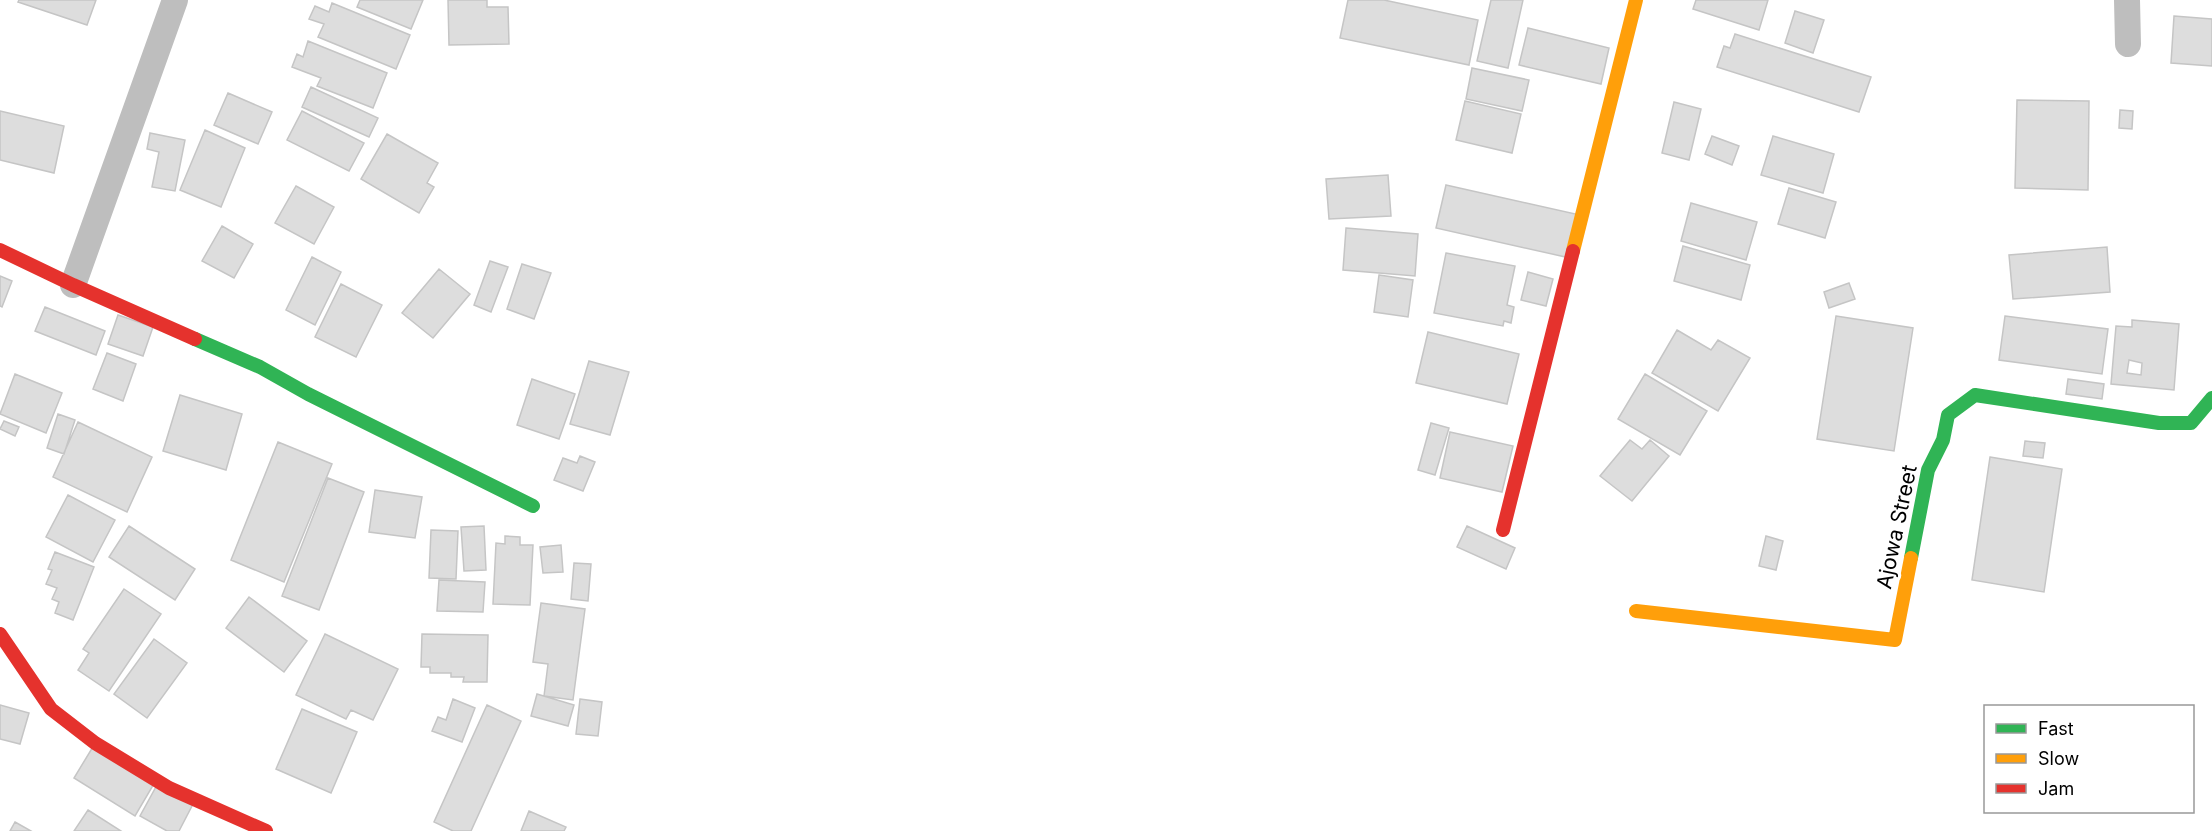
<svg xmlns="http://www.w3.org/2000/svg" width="2212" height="831" font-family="Inter,sans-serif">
<rect width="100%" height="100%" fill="#fff"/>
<path fill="#ddd" stroke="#c5c5c5" stroke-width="1.5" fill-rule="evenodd" d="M19,0H96L87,25L18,2Z
M360,0H423L411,29L357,7Z
M448,0H487V7H508L509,44L449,45Z
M1348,0H1384L1478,20L1469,65L1340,38Z
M1491,0H1523L1508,68L1477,61Z
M1696,0H1768L1759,30L1693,9Z
M332,3L410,35L396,69L318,37L324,24L309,19L315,6L329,12Z
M1795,11L1824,20L1813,53L1785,43Z
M2174,16L2212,19V66L2171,63Z
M1528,28L1609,48L1601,84L1519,65Z
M1735,34L1871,77L1859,112L1717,67L1724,46L1730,48Z
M308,41L387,73L373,108L317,86L321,78L292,67L297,54L303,57Z
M1472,68L1529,80L1522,111L1466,99Z
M311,87L378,118L369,137L302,107Z
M228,93L272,112L258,144L214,125Z
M2017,100L2089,101L2088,190L2015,188Z
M1465,101L1521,114L1512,153L1456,140Z
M1674,102L1701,109L1689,160L1662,153Z
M2120,110L2133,111L2132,129L2119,128Z
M0,111L64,126L54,173L0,160Z
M302,111L364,143L349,171L287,140Z
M205,130L245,148L221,207L180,190Z
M150,133L185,140L175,191L152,187L159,152L147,149Z
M387,134L438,163L427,183L434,187L419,213L361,179Z
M1712,136L1739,146L1732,165L1705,154Z
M1773,136L1834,154L1823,193L1761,175Z
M1388,175L1391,216L1329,219L1326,179Z
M1446,185L1580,215L1570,258L1436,228Z
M296,186L334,207L314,244L275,223Z
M1789,188L1836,202L1825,238L1778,224Z
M1691,203L1757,222L1746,260L1681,241Z
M222,226L253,244L234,278L202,261Z
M1346,228L1418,234L1415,276L1343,270Z
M1683,246L1750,265L1741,300L1674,281Z
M2107,247L2110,292L2013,299L2009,255Z
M1446,253L1515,266L1507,305L1514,307L1511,323L1504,321L1503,326L1434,313Z
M312,257L341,272L315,325L286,310Z
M490,261L508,267L491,312L474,305Z
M522,264L551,273L534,319L507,309Z
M439,269L470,294L433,338L402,313Z
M1528,272L1553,279L1546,306L1521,300Z
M1379,275L1413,280L1408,317L1374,312Z
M0,276L12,281L2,307L0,306Z
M1849,283L1855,299L1829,308L1824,292Z
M341,284L382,305L356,357L315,337Z
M45,307L105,331L96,355L35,331Z
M118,315L153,327L143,356L108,344Z
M1836,316L1913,328L1894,451L1817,439Z
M2005,316L2108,329L2102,374L1999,360Z
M2132,320L2179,324L2174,390L2111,384L2116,326L2132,327ZM2129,360L2142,363L2141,375L2127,373Z
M1677,330L1711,350L1718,340L1750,358L1718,411L1652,373Z
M1428,332L1519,354L1507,404L1416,383Z
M107,353L136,364L123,401L93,389Z
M589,361L629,372L610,435L570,424Z
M15,374L62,393L46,433L0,414Z
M1645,374L1707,411L1680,455L1618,419Z
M532,379L575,394L559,439L517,425Z
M2068,379L2104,384L2102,399L2066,394Z
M180,395L242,414L226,470L163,451Z
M58,414L75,420L64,454L47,448Z
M4,421L19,427L15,436L0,429Z
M78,422L152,457L127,512L53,477Z
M1431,423L1449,428L1435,475L1418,470Z
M1450,432L1513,446L1502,492L1440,478Z
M1630,440L1642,449L1650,440L1669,456L1632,501L1600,476Z
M2025,441L2045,443L2043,458L2023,456Z
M278,442L332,464L284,582L231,560Z
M580,456L595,462L583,491L554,480L563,458L577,463Z
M1990,457L2062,469L2044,592L1972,580Z
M328,478L364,492L319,610L282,596Z
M375,490L422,497L415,538L369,532Z
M68,495L115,520L93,562L46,537Z
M129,526L195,569L175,600L109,557Z
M484,526L486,570L464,571L461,527Z
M1467,526L1515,548L1506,569L1457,547Z
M431,530L458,531L456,579L429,578Z
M505,536L520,537V545H533L530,605L493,604L496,543L505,544Z
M1766,536L1783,541L1776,570L1759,566Z
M561,545L563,572L543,573L540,547Z
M55,552L94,567L73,620L55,613L59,602L52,599L57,588L46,584L52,570L48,569Z
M574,563L591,564L588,601L571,599Z
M439,580L485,582L483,612L437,611Z
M124,589L161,614L109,691L78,670L89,653L83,649Z
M249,597L307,641L284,672L226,628Z
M541,603L585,609L573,700L544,696L548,664L533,662Z
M325,634L398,669L373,720L351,710L346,719L296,695Z
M422,634L488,635L487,682H463L464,677H451V673H430V667H421Z
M154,639L187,663L147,718L114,694Z
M537,694L574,705L568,726L531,716Z
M453,699L475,708L462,742L432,731L438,717L446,720Z
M580,699L602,702L598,736L576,734Z
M0,705L29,713L20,744L0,739Z
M487,705L521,721L471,831H453L434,822Z
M302,709L357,732L331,793L276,769Z
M94,745L155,782L135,816L74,778Z
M157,785L193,804L179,831H167L140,816Z
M88,810L121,831H74Z
M529,811L566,827L564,831H521Z
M15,822L31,831H10Z"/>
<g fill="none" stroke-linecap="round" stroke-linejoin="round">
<path stroke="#bebebe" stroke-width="26" d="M2127,0L2128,44
M73,285L175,0"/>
<path stroke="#30b455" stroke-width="14" d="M195,339L260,367L308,394L533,506
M1911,558L1928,470L1943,440L1948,415L1975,395L2159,423H2191L2212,398"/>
<path stroke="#ff9f0a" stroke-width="14" d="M1573,251L1636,0
M1636,611L1895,640L1911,558"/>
<path stroke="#e5322d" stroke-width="14" d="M0,250L73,285L195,339
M1503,530L1573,251
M0,634L51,709L95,743L169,788L266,831"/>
</g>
<g text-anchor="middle" stroke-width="6" stroke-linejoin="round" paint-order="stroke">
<g font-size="21" fill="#000" stroke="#fff">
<text transform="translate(1897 527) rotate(-78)" y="7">Ajowa Street</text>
</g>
</g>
<rect x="1984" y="705" width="210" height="108" fill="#ffffff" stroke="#999999" stroke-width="1.5"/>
<rect x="1996" y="724" width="30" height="9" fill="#30b455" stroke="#999999" stroke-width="1.5"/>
<text x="2038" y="735" font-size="18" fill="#000000">Fast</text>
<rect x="1996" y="754" width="30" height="9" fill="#ff9f0a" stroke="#999999" stroke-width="1.5"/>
<text x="2038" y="765" font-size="18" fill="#000000">Slow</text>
<rect x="1996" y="784" width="30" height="9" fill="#e5322d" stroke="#999999" stroke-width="1.5"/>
<text x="2038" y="795" font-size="18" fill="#000000">Jam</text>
</svg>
